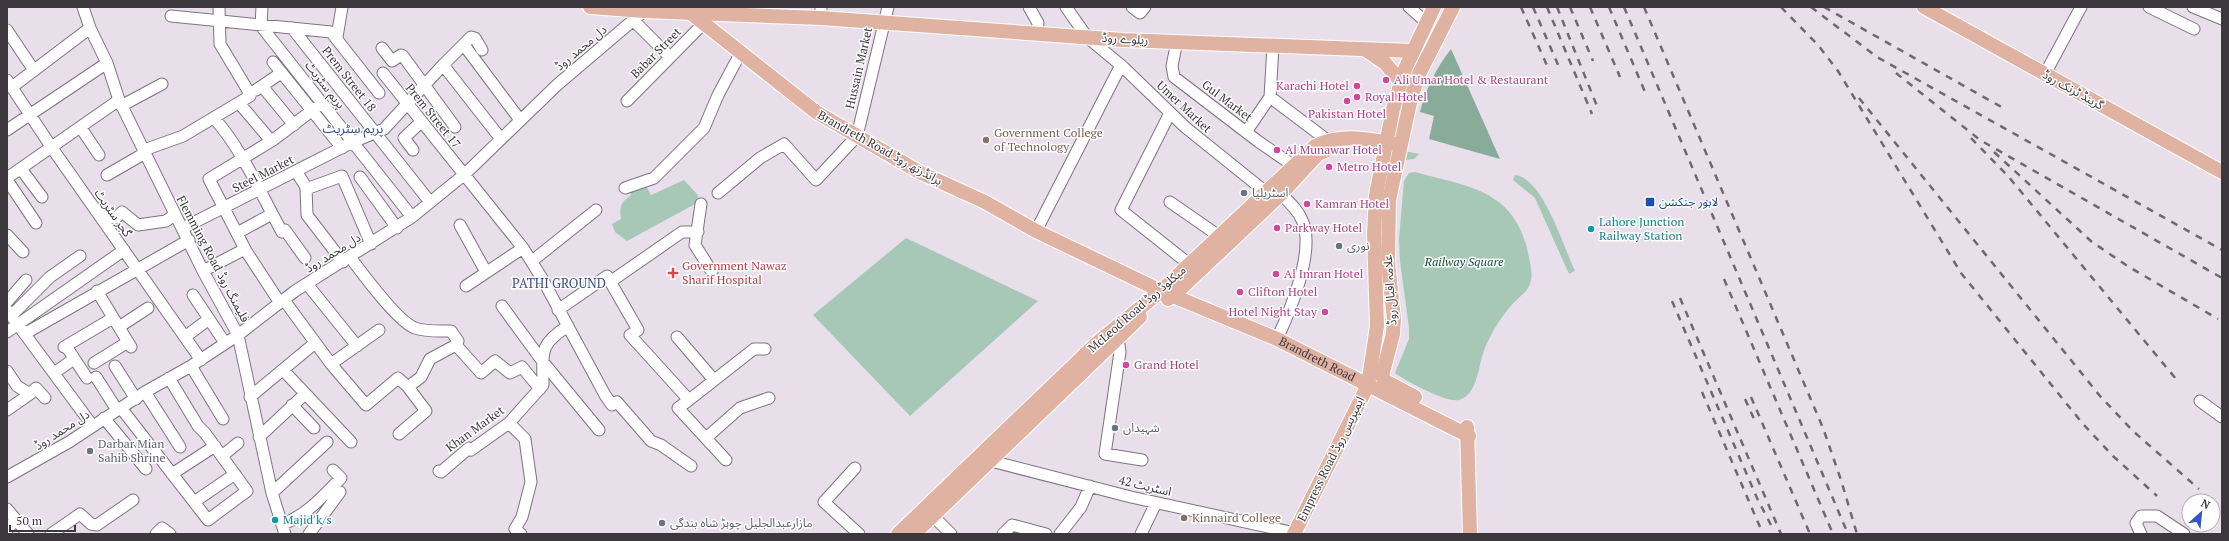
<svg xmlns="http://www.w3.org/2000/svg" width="2229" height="541" font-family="'PT Serif','Noto Sans Arabic',serif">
<rect width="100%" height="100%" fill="#e8dfeb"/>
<path fill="#a7c8b7" d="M1404,151L1419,154L1414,159L1403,160Z
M1415,172C1466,186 1512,189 1527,248C1529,260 1534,273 1530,284C1527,293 1516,299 1510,307C1500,319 1491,333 1485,348C1478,363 1479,394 1459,400C1446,403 1406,381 1395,373L1409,339V328L1400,261L1399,239L1404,181L1409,173Z
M1515,175C1543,178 1564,248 1575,271L1569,274L1535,198L1513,180Z
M684,180L698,195L697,203L627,241L615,232L612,224L621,219C619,207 621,202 631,195L630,186L644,182L651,195Z
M906,238L1038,301L910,416L813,315Z"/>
<path fill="#89ac9a" d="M1451,49L1500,159L1429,139L1434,116L1420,112C1425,90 1437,67 1451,49Z"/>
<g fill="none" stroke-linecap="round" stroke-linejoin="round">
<g stroke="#7c747e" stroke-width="13">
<path id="minor" d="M83,7L90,28L107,63L119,100L203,271L238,335L272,493L285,534
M262,7L261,26L412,217
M1029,7L1038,23L1037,33
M1066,7L1087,37L1123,67L1185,127L1267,193
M1132,7L1140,13L1145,7
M1409,7L1426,22
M2149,7L2194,29
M2193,7L2222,19
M171,16L331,32L379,93
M821,18V7
M633,20L670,57
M292,28L430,202
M7,30L33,69
M337,37L342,7
M1177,41L1172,66L1174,77L1259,142L1294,166
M464,45L520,120
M382,48L392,61L401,55L403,56L455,127
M273,62L342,148
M443,65L471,37L475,38L482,50
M383,73L523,248L543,280L605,395L612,405L617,402L651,441L661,445L691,466
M2045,74L2081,7
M7,80L52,148L201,360
M262,86L294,125
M12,87L90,28
M256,90L281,73
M1270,97L1327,140
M627,101L703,24
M239,103L267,136
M121,106L162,84
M1170,113L1121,210L1189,264
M214,118C244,152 260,193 282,232L285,230L305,258
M81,128L99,155
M7,130L107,63
M1246,132L1270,97L1273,46
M144,150L183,136L250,96L247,89L220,44L219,7
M413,150L404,138L421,122
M21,169L42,197
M296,171L306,187L307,215L343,262
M107,175L145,153
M360,177L397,228
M7,178L119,100
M7,180L36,223
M625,188L654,178L704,128L718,95L740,54
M306,189L342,176L371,244
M718,193L760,158L784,144L816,180L857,136L888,7
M1170,202L1219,236
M701,204L695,245L712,272
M96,211L116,218L122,212L138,225L166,221L174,215
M460,225L486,272
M183,228L353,142L384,129L443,65L501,139
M1036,231L1121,65
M237,233L272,214
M7,235L23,252
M532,261L596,210
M203,271L245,249
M610,282L682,232H698
M307,284L357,346
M466,286L523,248
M97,291L131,347
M193,295L225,343
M284,300L331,364L366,405L398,378L408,387L421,377L430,359L456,345L458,341L451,331C439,331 426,332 415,328C398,322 362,273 350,257
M7,302L26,280
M280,303L246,251L209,179L273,140L322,103
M502,306L543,362L599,430
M7,310L92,425
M558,310L607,276L638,330L630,335L689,400L678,408L726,460
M11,316L50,277L80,256
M119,327L148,308
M7,332L124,250
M26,333L189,240
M185,337L209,319
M677,337L714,380
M1118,338L1120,352L1105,454L1142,460
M1277,339C1290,311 1316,250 1302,220C1298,210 1289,202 1281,194
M456,345L481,373L495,361L510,373L522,367L540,389
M66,346L87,378
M64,347L113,318
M94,363L128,342
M331,364L379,330
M115,366L136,399
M191,366L223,419
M283,370L351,442
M7,371L17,386L30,394L36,388L45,398
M54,373L74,359
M96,377L117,410
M145,392L180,447
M250,397L315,343
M689,400L754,349H765
M2200,401L2222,417
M292,405L314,428
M121,408L208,520L247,491L205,433L198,426L169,378
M7,410L30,394
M104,418L146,469
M509,423L525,439L531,482L522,517L515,529L521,534
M399,434L426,411L408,387
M259,437L305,394
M706,438L740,408L769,398
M222,456L238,443
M991,461L1131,497L1295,533
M855,468L824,502L859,534
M439,471L441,472L469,448L471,450L509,423L543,385C543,353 538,345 568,326
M172,474L215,446
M7,477L69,442L145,392L191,366L238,335L295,291L412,217L465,174L557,85L644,11
M272,493L327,442
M194,502L235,474
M7,509L28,534
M933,516L951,534
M283,524C307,515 323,496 341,478L333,470
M7,530L15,520
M51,534L80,514L91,524L97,525L133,500
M156,534L162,528L170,534
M309,534L340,492
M1003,534L1012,525L1046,534
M1060,534L1081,507L1090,486
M1141,534L1156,503
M2141,534L2136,523L2141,516H2157L2184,534"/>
</g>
<g stroke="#fff" stroke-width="16">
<g id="major">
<path d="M590,7L644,11L821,18L1123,40L1412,51"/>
<path id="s1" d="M683,7L816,112L919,172L985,202L1036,231L1161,291L1277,339L1469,436"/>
<path d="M1924,7L2222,172"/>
<path d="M1366,50L1385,63L1401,82"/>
<path d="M1168,299L1173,296L1281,194L1318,154L1327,150"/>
<path d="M1415,397L1385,381L1382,376L1393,334L1394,319L1388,262L1389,200L1411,98L1419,74L1453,7"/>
<path d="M1467,427L1470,534"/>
<path d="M898,534L1097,343L1161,291L1315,146C1342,133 1371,139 1400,145"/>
<path d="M914,534L1140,317"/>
<path d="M1294,534L1368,385L1377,326L1374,234L1376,195L1393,109L1405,69L1434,7"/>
</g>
</g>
<use href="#minor" stroke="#fff" stroke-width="11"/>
<use href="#major" stroke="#e0b2a2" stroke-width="14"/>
<path stroke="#6e6970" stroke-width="2.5" stroke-dasharray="7 7" stroke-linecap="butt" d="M1521,7L1549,70
M1533,7L1559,67
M1547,7L1592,114
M1557,7L1599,111
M1570,7L1593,61
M1590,7L1620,77
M1609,7L1645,92
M1624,7L1848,534
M1644,7L1823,428L1841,480L1857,534
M1781,7L1818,45L1838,71L1961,273L2083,424L2113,456L2157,496
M1811,7L1877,57L2222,250
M1824,7L2005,109
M1896,73L1980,140L2222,278
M1859,98L2100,396L2133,431L2199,489
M1971,138L2008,176L2176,379
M1994,152L2092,242L2129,267L2218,319
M1724,279L1833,534
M1680,298L1781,534
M1672,301L1757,498L1772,527
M1702,392L1763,534
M1751,397L1810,534
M1745,399L1755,421"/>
</g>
<g fill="#d1479c" stroke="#fff" stroke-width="1.5">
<circle cx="1386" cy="80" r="4"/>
<circle cx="1357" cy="86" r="4"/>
<circle cx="1357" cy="97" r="4"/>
<circle cx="1347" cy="101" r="4"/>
<circle cx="1277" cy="150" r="4"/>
<circle cx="1329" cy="167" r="4"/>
<circle cx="1307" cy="204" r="4"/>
<circle cx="1277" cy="228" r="4"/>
<circle cx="1276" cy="274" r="4"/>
<circle cx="1240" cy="292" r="4"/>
<circle cx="1325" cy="312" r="4"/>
<circle cx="1126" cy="365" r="4"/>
</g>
<g fill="#8d6e63" stroke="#fff" stroke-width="1.5">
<circle cx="986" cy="140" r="4"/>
<circle cx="1184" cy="518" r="4"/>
</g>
<g fill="#6b7280" stroke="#fff" stroke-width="1.5">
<circle cx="1244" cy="193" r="4"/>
<circle cx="1339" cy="246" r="4"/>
<circle cx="1115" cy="428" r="4"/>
<circle cx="90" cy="451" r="4"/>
<circle cx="662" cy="523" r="4"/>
</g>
<rect fill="#1a4fb4" stroke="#fff" stroke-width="1.5" x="1645" y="197" width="10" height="10" rx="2"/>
<g fill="#0f9aa8" stroke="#fff" stroke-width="1.5">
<circle cx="1591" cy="229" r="4"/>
<circle cx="275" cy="520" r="4"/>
</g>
<path fill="#e0444e" stroke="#fff" stroke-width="1.5" d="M671 267h4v4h4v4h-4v4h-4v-4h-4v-4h4z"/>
<g text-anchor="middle" stroke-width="3" stroke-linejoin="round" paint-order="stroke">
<g font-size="12" fill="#3b373c" stroke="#fff">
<text transform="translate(1125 39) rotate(3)" y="4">ریلوے روڈ</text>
<text transform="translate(581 48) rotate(-40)" y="4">دل محمد روڈ</text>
<text transform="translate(656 53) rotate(-45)" y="4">Babar Street</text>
<text transform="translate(859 68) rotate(-77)" y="4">Hussain Market</text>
<text transform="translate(349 79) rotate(52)" y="4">Prem Street 18</text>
<text transform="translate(325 85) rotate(52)" y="4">پریم سٹریٹ</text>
<text transform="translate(2073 90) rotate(29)" y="4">گرینڈ ٹرنک روڈ</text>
<text transform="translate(1227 101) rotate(37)" y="4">Gul Market</text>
<text transform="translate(1184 107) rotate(43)" y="4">Umer Market</text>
<text transform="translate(433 116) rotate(51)" y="4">Prem Street 17</text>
<text transform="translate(880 148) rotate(29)" y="4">Brandreth Road برانڈرتھ روڈ</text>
<text transform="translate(263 174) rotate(-27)" y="4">Steel Market</text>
<text transform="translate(113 213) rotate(55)" y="4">گجر سٹریٹ</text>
<text transform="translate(333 253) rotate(-32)" y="4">دل محمد روڈ</text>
<text transform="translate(213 259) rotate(62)" y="4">Flemming Road فلیمنگ روڈ</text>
<text transform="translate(1390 290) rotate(-94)" y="4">علامہ اقبال روڈ</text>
<text transform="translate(1137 309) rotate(-41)" y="4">McLeod Road میکلوڈ روڈ</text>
<text dy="4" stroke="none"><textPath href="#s1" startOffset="729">Brandreth Road</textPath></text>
<text transform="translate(475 429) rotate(-36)" y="4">Khan Market</text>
<text transform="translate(62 430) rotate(-33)" y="4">دل محمد روڈ</text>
<text transform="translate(1331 459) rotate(-64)" y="4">Empress Road ایمپریس روڈ</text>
<text transform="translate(1145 486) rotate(13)" y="4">اسٹریٹ 42</text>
</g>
<g font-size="12" fill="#b23c85" stroke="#fff" text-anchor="start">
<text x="1394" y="84">Ali Umar Hotel &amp; Restaurant</text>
<text x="1349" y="90" text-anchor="end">Karachi Hotel</text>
<text x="1365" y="101">Royal Hotel</text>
<text x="1347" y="118" text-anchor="middle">Pakistan Hotel</text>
<text x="1285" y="154">Al Munawar Hotel</text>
<text x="1337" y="171">Metro Hotel</text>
<text x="1315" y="208">Kamran Hotel</text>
<text x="1285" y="232">Parkway Hotel</text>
<text x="1284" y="278">Al Imran Hotel</text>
<text x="1248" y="296">Clifton Hotel</text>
<text x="1317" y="316" text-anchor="end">Hotel Night Stay</text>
<text x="1134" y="369">Grand Hotel</text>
</g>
<g font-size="12" fill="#785e54" stroke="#fff" text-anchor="start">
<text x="994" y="137">Government College<tspan x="994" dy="14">of Technology</tspan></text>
<text x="1192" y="522">Kinnaird College</text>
</g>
<g font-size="12" fill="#5b616d" stroke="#fff" text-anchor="start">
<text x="1252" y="197">اسٹریلیا</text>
<text x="1347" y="250">نوری</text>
<text x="1123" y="432">شہیداں</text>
<text x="98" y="448">Darbar Mian<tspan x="98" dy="14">Sahib Shrine</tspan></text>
<text x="670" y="527">مازارعبدالجلیل چوہڑ شاہ بندگی</text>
</g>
<g font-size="12" fill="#164399" stroke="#fff" text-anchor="start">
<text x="1659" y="206">لاہور جنکشن</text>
</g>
<g font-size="12" fill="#0d838f" stroke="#fff" text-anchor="start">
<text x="1599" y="226">Lahore Junction<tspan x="1599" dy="14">Railway Station</tspan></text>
<text x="283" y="524">Majid k/s</text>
</g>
<g font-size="12" font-style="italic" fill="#0a4c34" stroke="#fff">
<text x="1464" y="266">Railway Square</text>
</g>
<g font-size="12" fill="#be3a42" stroke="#fff" text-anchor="start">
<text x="682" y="270">Government Nawaz<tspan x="682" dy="14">Sharif Hospital</tspan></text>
</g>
<g font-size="13" fill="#384c86" stroke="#fff">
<text x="353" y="133">پریم سٹریٹ</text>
<text x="559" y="288">PATHI GROUND</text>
</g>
</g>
<rect width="2229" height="541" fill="none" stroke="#3b373c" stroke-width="16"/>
<g transform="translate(2201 513) rotate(27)"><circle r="19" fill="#ffffff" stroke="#b1afb1"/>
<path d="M0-3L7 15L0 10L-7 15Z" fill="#3554c5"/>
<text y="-6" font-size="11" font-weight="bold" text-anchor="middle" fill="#3b373c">N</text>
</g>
<path d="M10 525v6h65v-6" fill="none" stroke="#3b373c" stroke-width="2"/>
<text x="16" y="525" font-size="12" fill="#3b373c" stroke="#ffffff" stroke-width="3" paint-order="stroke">50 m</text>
</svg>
